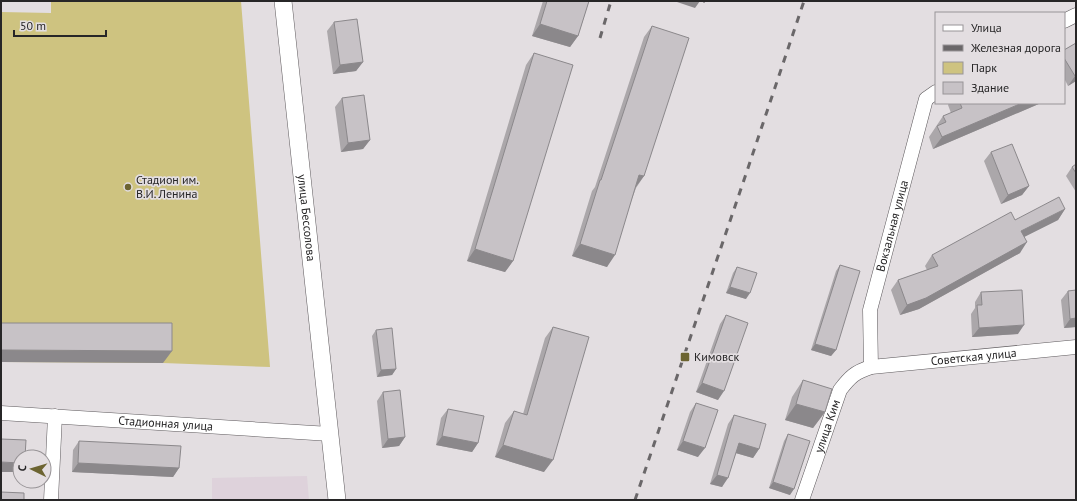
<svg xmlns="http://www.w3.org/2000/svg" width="1077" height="501" font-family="'PT Sans',sans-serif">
<rect width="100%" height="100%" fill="#e3dee1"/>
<path fill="#ded2db" d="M307,476L309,500H212V478Z"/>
<path fill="#cec380" d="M51,1H241L270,367L163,363L1,362V12L51,13Z"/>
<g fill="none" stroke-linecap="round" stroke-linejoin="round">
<g stroke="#5e5a5d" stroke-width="15">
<g id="minor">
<path d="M1064,21L1076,15"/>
<path id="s1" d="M871,367L870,310L926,99L936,92"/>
<path id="s2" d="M1,413L330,434"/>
<path d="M51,500L55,416"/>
<path id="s3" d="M802,500L840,390C850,377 855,372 871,367L1076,347"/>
</g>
</g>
<g stroke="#5e5a5d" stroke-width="18">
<g id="major">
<path id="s4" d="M283,1L337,500"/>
</g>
</g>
<use href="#minor" stroke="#fff" stroke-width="14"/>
<use href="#major" stroke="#fff" stroke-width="17"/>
<path stroke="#6a6769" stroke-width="3" stroke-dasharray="7 7" stroke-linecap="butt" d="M703,2L704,1
M600,38L611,1
M635,500L746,174L804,1"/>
</g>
<path fill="#aba7aa" d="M543,1H589L578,36L570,47L532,36Z
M334,22L363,62L356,71L333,74L327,31Z
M652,26L644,176L636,188L607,267L572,256L592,191L595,187L644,37Z
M1076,43V81L1068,86L1064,78V50Z
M534,53L513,261L505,272L467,261L526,65Z
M342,98L370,140L363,149L341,152L335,107Z
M949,103H1041L933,149L929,137L943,116L951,113L948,105Z
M991,152L1029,186L1022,195L1001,204L984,161Z
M1076,164V192L1066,176L1072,167Z
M1065,209L1058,220L1024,237L1020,253L919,309L900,315L891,290L898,280L927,270L925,266L932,255L1015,220Z
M840,265L836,350L831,356L811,350L836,271Z
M737,267L746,299L726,293L733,273Z
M1076,290V327L1064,328L1061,300L1068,291Z
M981,292L1018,334L972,337L971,314L975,308V302Z
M726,315L718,400L696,392L720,324Z
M553,327L544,472L495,457L505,423L514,411L523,414L545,338Z
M376,330L396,369L392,375L377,377L372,336Z
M803,380L825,412L813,428L785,420L792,397Z
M383,392L405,437L399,446L382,448L377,401Z
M696,403L698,457L677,450L690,412Z
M448,409L478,443L472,452L436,445L441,418Z
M734,415L759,449L753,458L736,453L722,487L710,484L728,424Z
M788,434L790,495L769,488L784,441Z
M79,441L179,468L173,477L72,472L73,450Z"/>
<path fill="#8b888b" d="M674,1H700L695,8Z
M540,24L578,36L570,47L532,36Z
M363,62L356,71L333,74L340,65Z
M1075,76H1076V81L1068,86Z
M1022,103H1041L933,149L942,137Z
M370,140L363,149L341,152L348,143Z
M639,175L644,176L635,188Z
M1029,186L1022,195L1001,204L1008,195Z
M1065,209L1058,220L1014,242L1021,231Z
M1027,242L1020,253L919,309L900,315L907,305Z
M580,244L615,255L607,267L572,256Z
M475,249L513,261L505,272L467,261Z
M730,287L750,293L746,299L726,293Z
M1076,318V327L1064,328L1070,319Z
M1024,325L1018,334L972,337L979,328Z
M815,344L836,350L831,356L811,350Z
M1,350L172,351L163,363L1,362Z
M396,369L392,375L377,377L381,370Z
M702,383L724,391L718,400L696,392Z
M796,404L825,412L813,428L785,420Z
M442,436L478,443L472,452L436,445Z
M405,437L399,446L382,448L388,439Z
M683,441L705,448L698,457L677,450Z
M739,443L759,449L753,458L732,452Z
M503,445L553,460L544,472L495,457Z
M1,462L20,463V470L18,472H1Z
M78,463L179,468L173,477L72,472Z
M717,475L728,478L722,487L710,484Z
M773,482L794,489L790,495L769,488Z"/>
<path fill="#c7c2c6" stroke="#8b888b" d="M547,1H589L578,36L540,24Z
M357,19L363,62L340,65L334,22Z
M652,26L689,38L644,176L639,175L615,255L580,244L600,180H601Z
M1076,43V76H1075L1064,58V50Z
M534,53L573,65L513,261L475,249Z
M364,95L370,140L348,143L342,98Z
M960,103H1022L942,137L937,126L946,122L943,116L962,108Z
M1012,144L1029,186L1008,195L991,152Z
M1076,164V173L1072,167Z
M1059,197L1065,209L1021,231L1027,242L926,298L907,305L898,280L938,266L932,255L1011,212L1015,220Z
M840,265L860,271L836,350L815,344Z
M737,267L757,273L750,293L730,287Z
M1022,290L1024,325L979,328L977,305H982L981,292Z
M1076,290V318L1070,319L1068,291Z
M726,315L748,323L724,391L702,383Z
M1,323H172V351L1,350Z
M553,327L589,337L553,460L503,445L514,411L527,415Z
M392,328L396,369L381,370L376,330Z
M803,380L832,389L825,412L796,404Z
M400,390L405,437L388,439L383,392Z
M696,403L718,410L705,448L683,441Z
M448,409L484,416L478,443L442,436Z
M734,415L766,424L759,449L739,443L728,478L717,475Z
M788,434L810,441L794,489L773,482Z
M1,439L26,440L25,457H20V463L1,462Z
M79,441L181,446L179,468L78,463Z
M1,492L24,493V500H1Z"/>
<g fill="#6c6431" stroke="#e3dee1" stroke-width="1.5">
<circle cx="128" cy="187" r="4"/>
<rect x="680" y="352" width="10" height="10" rx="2"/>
</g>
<g text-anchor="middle" stroke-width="3.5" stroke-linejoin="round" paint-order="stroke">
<g font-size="12" fill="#272627" stroke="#e3dee1" text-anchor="start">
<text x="136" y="184">Стадион им.<tspan x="136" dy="14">В.И. Ленина</tspan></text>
<text x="694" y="361">Кимовск</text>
</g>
<g font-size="12" fill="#272627" stroke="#e3dee1">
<text dy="4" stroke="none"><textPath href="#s4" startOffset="218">улица Бессолова</textPath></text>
<text dy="4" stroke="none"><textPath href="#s1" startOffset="144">Вокзальная улица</textPath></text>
<text dy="4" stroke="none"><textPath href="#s3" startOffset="259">Советская улица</textPath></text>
<text dy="4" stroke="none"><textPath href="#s2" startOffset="165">Стадионная улица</textPath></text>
<text dy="4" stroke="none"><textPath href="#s3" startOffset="78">улица Ким</textPath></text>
</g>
</g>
<rect width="1077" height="501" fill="none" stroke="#272627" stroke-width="4"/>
<rect x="935" y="12" width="130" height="92" fill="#e3dee1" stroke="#989497"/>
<rect x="943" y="25" width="20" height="6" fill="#ffffff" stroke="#989497"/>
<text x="971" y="32" font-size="12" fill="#272627">Улица</text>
<rect x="943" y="45" width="20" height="6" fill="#6a6769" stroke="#989497"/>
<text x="971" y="52" font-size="12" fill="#272627">Железная дорога</text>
<rect x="943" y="62" width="20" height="12" fill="#cec380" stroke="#989497"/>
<text x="971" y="72" font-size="12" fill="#272627">Парк</text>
<rect x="943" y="82" width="20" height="12" fill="#c7c2c6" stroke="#989497"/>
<text x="971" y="92" font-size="12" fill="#272627">Здание</text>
<g transform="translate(32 469) rotate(275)"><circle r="19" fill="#e3dee1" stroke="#989497"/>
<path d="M0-3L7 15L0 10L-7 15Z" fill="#6c6431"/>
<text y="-6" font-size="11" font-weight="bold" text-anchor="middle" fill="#272627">С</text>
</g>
<path d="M14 30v6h92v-6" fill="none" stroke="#272627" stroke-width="2"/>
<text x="20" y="30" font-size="12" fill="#272627" stroke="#e3dee1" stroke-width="3" paint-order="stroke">50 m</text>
</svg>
